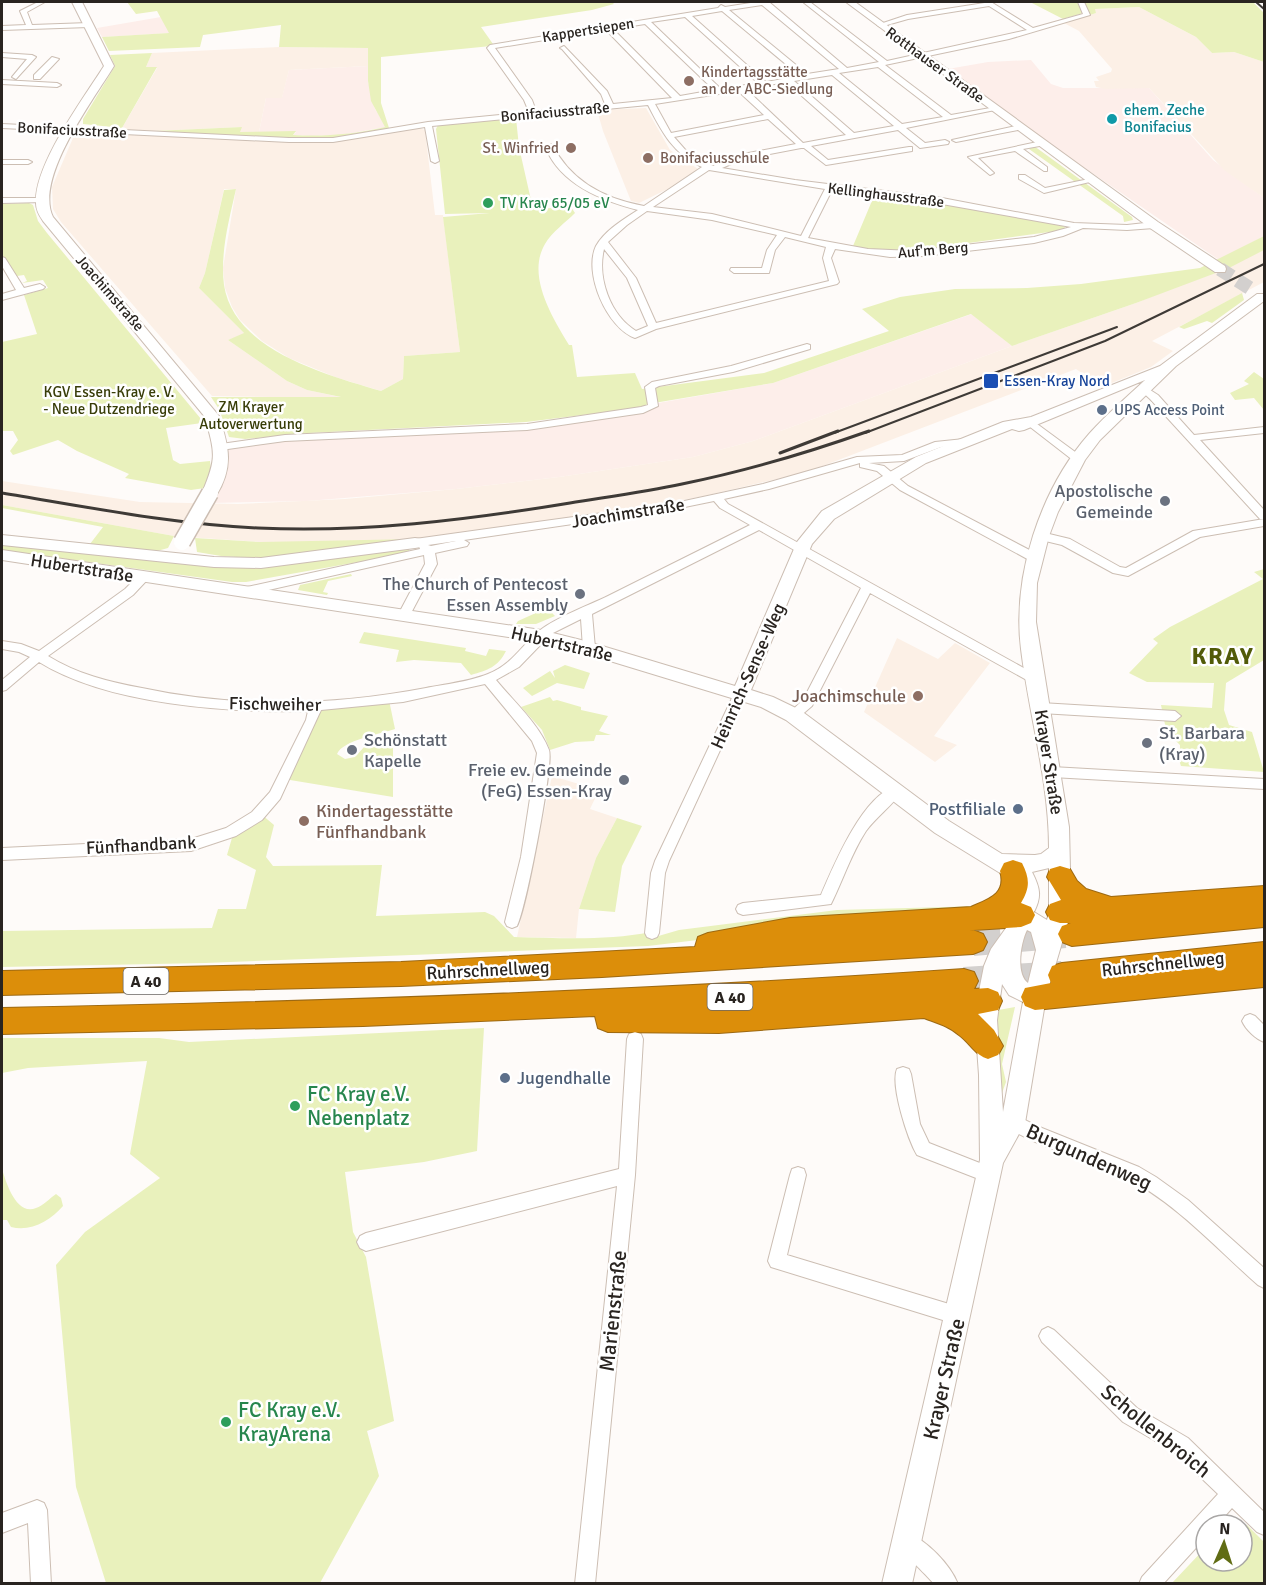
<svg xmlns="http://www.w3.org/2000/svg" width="1266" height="1585" font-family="Signika,sans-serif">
<rect width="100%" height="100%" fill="#fefbf9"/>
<path fill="#fdeeea" d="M161,17L170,33L102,37L97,28Z
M1031,60L1051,84L1063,88H1149L1213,160L1264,198V236L1219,260L942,70L988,62Z
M368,66V81L375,109L386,127L341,135L311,136L293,135L296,132H259L266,98L282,97L289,70Z
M972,314L1012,346L753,441L693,457L559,477L456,489L307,501L210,503L224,448L288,440L526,428L645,412L658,403L773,383Z"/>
<path fill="#fcf0e6" d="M1139,7L1196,37L1212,53L1234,52L1264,62V198L1224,170L1149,88L1106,89L1096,87L1094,81H1099L1096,77L1111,72L1112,69L1079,31L1064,23L1096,13L1094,9Z
M279,47L369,48L368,66L289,70L282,98H266L259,132H239L241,127L132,132L305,141L419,128L425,130L435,215H443L460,352L404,356L403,379L381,391L335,377L289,358L262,341L240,320L232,307L225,288L223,268L236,189H224L205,273L199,288L245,334L228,340L287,381L307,390L345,398L212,396L61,222L53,209L52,187L73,138L82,134L118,135L157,68L146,67L152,53Z
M646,108L670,150L698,169L697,171L678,184L639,203L631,201L603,131L597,110Z
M1264,250V282L1152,341L1173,351L1151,367L1102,387L1076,369L807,472L704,496L635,509L416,539L355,542H260L174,536L2,505V481L140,502L238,504L345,499L456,489L559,477L693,457L753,441L1012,346L1136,303Z
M897,638L938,659L955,643L990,663L934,736L957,745L935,762L864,712Z
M552,776L599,790L590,809L617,818L596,858L579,909L576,938L517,937Z"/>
<path fill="#e9f1bc" d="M127,2H612L614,4L592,10L481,27L493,44L491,46L381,57V103L389,128C330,143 293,139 233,135C200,133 166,133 132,132L242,127L240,132L296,131L293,135C324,137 355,134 385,127L371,101L368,81V48L279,47L281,25L203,35L200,47L109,51L102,37L169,33L157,11L136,14Z
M1030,2H1077L1083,13L1063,19Z
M1082,2H1253L1264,13V62L1234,52L1212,53L1196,37L1139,7L1095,9L1096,13L1090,15Z
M152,53L146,67H157L122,128L83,124V119L115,66L110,55Z
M516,118L519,147L533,209L571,207L575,213C566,222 552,232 545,244C526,276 553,318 569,345H572L577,377L635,373L642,389L764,373L889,331L862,309L900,297L955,289L1027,288L1081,284L1200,268L1264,236V250L1229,268L1136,303L1012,346L971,314L773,383L648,404L639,408L526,422L309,433L245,439L229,437L219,409L211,397H341L307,390L287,381L228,340L244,333L199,288L205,273L224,190L236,189C229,220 220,253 224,285C234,351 328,375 381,391L403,379L404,356L460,352L443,217L490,213L445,214L436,129L438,125Z
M1034,146L1132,217L1133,220L1124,222L1123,216L1029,149Z
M874,196L955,206L1061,225L1065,227L1064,230L910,251L871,250L853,246Z
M29,203L33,205L38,221L47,233L201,419L202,423L166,428L173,460L180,464L210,461L211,471L205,488L191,490L125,478L129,474L77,451L58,440L13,455L10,451L18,440L13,431H2V342L37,334L24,295L48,288L43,280L22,283L27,281L24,275L17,276L2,255V204Z
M1242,293L1244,300L1212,323L1207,321L1184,329L1179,327Z
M1254,372L1264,379V410L1254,398L1235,400L1230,393L1249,384L1244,381Z
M2,505L174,536L168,548L157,551L90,544L103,527L2,508Z
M195,538L260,542L416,539L267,559L221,556L197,552Z
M2,543L192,564L409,547V553L246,582H232L2,550Z
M1264,569V660L1226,683L1224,710L1229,725L1252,732L1264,772L1181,766L1176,751L1180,749V745L1174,739H1168L1161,705L1212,708L1214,683L1147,682L1129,673L1158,643L1153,639L1170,627L1263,579L1254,572Z
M351,574L352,576L328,581L323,592L328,593L327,595L298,590L300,585Z
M547,608L555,616L536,624H516L518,621Z
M364,632L466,648L465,651L486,656L489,649L506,651C498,667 488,670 471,675L461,663L414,660L396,662L399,650L359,643Z
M565,665L590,673L584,689L557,683L532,696L523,688L550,671L555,678L553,671Z
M550,697L553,701L557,700L581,707V710L608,716L599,731L611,735H596L594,741L575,742L550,750L542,730L521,707Z
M389,700L395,729C380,734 343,740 337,754L345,759L355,757L365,746L393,736V797L284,779L317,706Z
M261,814L274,825L266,857L273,866L382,865L376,916L485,912L494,916L514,937C559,938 606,941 651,932L655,937L679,930L837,910L980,906L648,946L205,963L2,967V931L212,928L218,909H246L256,870L227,855L234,831Z
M617,818L642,826L622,866L615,912L579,909L596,858Z
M1015,1007L1002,1064L1006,1082L1002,1093L993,1011Z
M484,1028L477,1151L424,1162L345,1172L353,1232L366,1257L394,1421L367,1431L379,1476L320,1583H106L76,1487L56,1265L85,1232L160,1178L130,1154L147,1061L28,1068L2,1073V1038H159L189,1042Z
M2,1169C6,1182 16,1216 36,1208C43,1206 50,1198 56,1194L61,1198L63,1206C50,1221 31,1232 11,1227L7,1220H2Z
M1231,1524L1247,1525L1264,1542V1583H1172L1206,1547V1561H1242V1525H1228Z"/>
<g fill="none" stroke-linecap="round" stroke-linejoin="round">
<path stroke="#d3d0ce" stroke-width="14" stroke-dasharray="14 7" stroke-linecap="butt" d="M1220,269L1251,289"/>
<path stroke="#d3d0ce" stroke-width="28" stroke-dasharray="28 14" stroke-linecap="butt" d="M973,942L1065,934
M964,981L1062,975"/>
<g stroke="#ccbeb3" stroke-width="2">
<path id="street" d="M38,2H45L27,12L32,25L89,23L92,25L89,27L2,30V26L26,25L20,11Z
M757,2H769L847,68L879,62L803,2H810L887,61L1027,30L989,6L908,19L880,27L877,25L907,15L991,2L1033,28L1083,14L1078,2H1084L1090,15L1009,39L885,65L951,115L996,107L1000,109L906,128L925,143L945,140L949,142L948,144L920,148L898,130L811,146L828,160L909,147H912V151L826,165L804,148H801L743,159L722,168L795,180L942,198L1074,223L1127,225L1154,222L1158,225L1154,228L1127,230L1083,228L1063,236L1034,243L924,256L890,257L835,249L831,258L839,282L837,284L656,329L635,338C607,328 583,273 596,246C605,230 624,219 638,210C602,201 559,184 545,146L552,144C570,181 605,199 644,206L702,167C673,154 662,132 648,105L432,126L439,161L435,163L431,161L425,127L333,142H289L2,128V124L289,138H333L428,122L529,112L524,100L487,48L490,45L718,8L721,5L725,7ZM762,5L839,69L807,74L729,10ZM722,11L800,76L766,82L692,16ZM685,17L758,83L721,89L651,22ZM645,24L714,90L680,96L613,29ZM606,30L672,98L613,104L607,91L564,46L560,48L562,49L601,94L605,104L536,111L532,100L495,48ZM878,67L943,117L902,124L839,73ZM832,75L894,126L854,133L794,81ZM786,82L846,135L803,143L746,89ZM738,91L764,115L671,133L655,104ZM768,119L796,144L738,155L713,166L689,154L674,137ZM709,170L825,189L801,236L712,214L653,207ZM832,190L942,204L1071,227L1034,237L913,251L868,249L808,238ZM647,211L712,220L777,235L767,250L762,268H731L730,270L734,273H769L775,250L785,237L826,247L823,258L829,281L656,323L636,278L608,242L627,225ZM604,249L627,278L648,326L636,331C610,315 597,278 604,249Z
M2,53L32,55L36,57L16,79L12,77L27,59L2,57Z
M52,57L59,59L40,79H34V75Z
M2,80L57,83L61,85L57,87L2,84Z
M1020,125L1024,127L1023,129L956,142L952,140Z
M1042,141H1045V145L1023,149L1047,167V171H1044L1015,151L978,158L994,173L990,175L968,157Z
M2,160H28L32,162L28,164H2Z
M1019,175H1025L1045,188L1094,178L1098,180L1044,193L1019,179Z
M42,198H45V202L2,203V198Z
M2,257L5,258L24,288L40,284L45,287L43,289L2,300V294L16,290L2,266Z
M807,344L810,345V349L733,372L659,386L655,388L658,406L643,413L527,430L285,441L221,450L216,447L221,444L285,435L527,424L641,407L648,405L645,387L652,382L731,366Z
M1144,386L1158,395L1194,435L1264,427V433L1200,440L1264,510V526L1200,537L1128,576L1113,573L1062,545L1037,539L1035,536L1041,532L1070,539L1120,567L1126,568L1193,531L1264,519H1260L1150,399L1139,389Z
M1029,418L1082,457V461H1074L1025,423V419Z
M964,439L968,440V444L941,447L904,461L869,463L884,466L908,486L1039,555V561H1031L900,490L877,471L860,467V463L769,489L724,499L728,504L1040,677L1042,680L1040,683H1032L870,593L812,706L798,718H788L787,715L803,700L861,588L759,530L592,614L595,648L593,651L589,652L583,648L581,619L551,634L519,667L496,680C514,702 539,724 549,750C554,763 526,909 517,926L512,928L507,926L505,922L521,857L537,753L532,741L485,684L403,702L321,710L280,799L262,820L236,836L191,851L2,860V848L191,839L226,828L252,812L270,792L306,720L308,711C229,713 108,705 39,662L6,690L2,691V680L30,657L19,652L2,649V641L21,644L39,651L125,589L139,575H147L149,578L133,595L48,656C77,674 109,682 142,688C235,708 332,706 426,688C446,684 468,682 488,674C515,663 522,643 543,628C562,615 587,606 608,596C655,572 703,549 750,525L720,508L714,501L675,509L464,540L469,543L467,546L435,553L437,564L410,615L404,619L398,615L425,564L424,555L242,596L236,592L238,589L420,549L419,546H411L409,543L415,539L675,503L763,484L857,457L902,455L935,442ZM456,541L431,546L428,545Z
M740,689L746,694L669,861L665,873L659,933L657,937L652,939L647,937L645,933L651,873L655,861L734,694Z
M1041,703L1175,711L1181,716L1175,721L1041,713L1035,708Z
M1052,767L1264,779V789L1052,777L1045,772Z
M894,787L899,788L901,792C894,804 876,817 866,831C851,854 843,880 831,904L743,915L738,913L736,909L738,905L743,903L821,895C834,865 862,797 894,787Z
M1250,1014L1255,1016L1264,1025V1042C1256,1039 1246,1030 1242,1021L1245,1016Z
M635,1032L641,1034L643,1039L635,1175L595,1584H575L617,1186L366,1251L360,1248L357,1242L360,1236L366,1233L619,1169L627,1039L629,1034Z
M903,1067L909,1069L911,1074L920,1124L929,1143L995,1169L997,1175L995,1181L989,1183L917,1155C908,1140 890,1085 897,1069Z
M1007,1111L1037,1126L1139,1167L1156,1177L1188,1200L1264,1268V1288L1258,1285C1218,1250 1174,1201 1126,1178C1117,1174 1106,1170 1096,1166C1078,1159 1006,1134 999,1119L1001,1114Z
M798,1167L804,1169L806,1175L787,1255L959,1307L965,1310L968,1316L965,1322L959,1325L771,1267L768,1261L790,1175L792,1169Z
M1048,1327L1054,1330L1137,1408L1188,1438L1264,1512V1535L1257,1532L1232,1508L1217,1525H1206V1537L1163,1584H1139L1142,1577L1218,1494L1174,1452L1123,1422L1042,1342L1039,1336L1042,1330Z
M37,1500L44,1503L47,1510L51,1584H31L28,1523L2,1533V1513Z
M908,1533C927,1541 950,1564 958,1584H934C925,1573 902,1553 898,1543L901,1536Z"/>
</g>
<g stroke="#ccbeb3" stroke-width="2">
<path id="secondary" d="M72,2H82L114,66C94,99 34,178 53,217L219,416C229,447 234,467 216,496L210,498L202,493C217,457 215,454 205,417L43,221C39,215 36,210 36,203C34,165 83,99 104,66Z
M846,2H855L1158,222L1225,266L1226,269L1225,272H1215L1150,228Z
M1257,294H1264V301L1176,366L1100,440L1085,460L1058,512L1049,536L1037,583L1036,622L1069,827L1071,912L1046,997L1025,1123L1003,1163L912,1584H882L980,1160L979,1075L975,1020L977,1001L984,966L991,949L1006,928L1020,899L1018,884L935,833L786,720L761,707L587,654L541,642L2,560V550L541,630L589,642L735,686L797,542L822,511L916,457L1003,422L1031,417L1160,366ZM1145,380C1126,398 1106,415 1089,434C1040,490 1012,576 1021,649C1029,716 1049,780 1049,848L1041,854L1035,855L1002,854L949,821L800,710L773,697L751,690L812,544L834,519L926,463L1012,429L1019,431L1024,430ZM1049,868V912L1047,920L1034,912C1042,896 1040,888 1032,872ZM1027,930L1031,932L1036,950L1028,983C1015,973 1021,942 1027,930ZM1002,984L1009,995L1023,1002L1003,1112L997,1020Z
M2,535L214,557L261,558L415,538L421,539L423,543L421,547L415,548L261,568L214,567L2,545Z"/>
</g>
<g stroke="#9d6912" stroke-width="2">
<path id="highway" d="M1013,860L1022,863C1030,879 1030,888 1021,903L1031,907L1035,915L1031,923L1021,927L892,935L973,930L983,934L987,942L983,950L973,954L602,977L401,986L2,995V971L401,962L695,947L698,937L708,933L790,918L971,907C989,899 1007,894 1000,871L1004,863Z
M1060,866L1070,869L1077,881L1086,889L1111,897L1264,886V927L1072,946L1062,942L1058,934L1062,926L1071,923H1060L1050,920L1046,912L1050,904L1061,900L1047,877L1050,869Z
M1264,942V987L1035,1010L1025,1006L1021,997L1025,988L1051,983L1048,975L1052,966L1062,963Z
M964,969L974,972L978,981L974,989L988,988L998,992L1002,1001L998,1010L978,1014L994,1030L1003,1046L998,1055L988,1059C975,1055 970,1043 959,1035C949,1026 937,1023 924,1018L719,1033L608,1032L598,1028L595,1016L363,1026L2,1034V1008C323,1002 644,991 964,969Z"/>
</g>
<use href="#street" fill="#fff" fill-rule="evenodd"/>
<use href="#secondary" fill="#fff" fill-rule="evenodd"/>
<use href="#highway" fill="#dc8e0a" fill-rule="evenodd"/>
<path stroke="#3e3a36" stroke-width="2" d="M1256,2L1264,9
M834,433L1117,327
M865,433L1105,341L1264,264"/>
<path stroke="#3e3a36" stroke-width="3" d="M780,453L838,431
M2,493C87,507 172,524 258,528C362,533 467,520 570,503C607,497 645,492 682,484C746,471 807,453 869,431"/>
<g stroke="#ccbeb3" stroke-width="19" stroke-linecap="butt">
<path id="secondary-bridge" d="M182,542L210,493"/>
</g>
<use href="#secondary-bridge" stroke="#fff" stroke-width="16"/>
</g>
<g fill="#8d6e63" stroke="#fff" stroke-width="2">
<circle cx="689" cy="81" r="6"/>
<circle cx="571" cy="148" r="6"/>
<circle cx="648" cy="158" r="6"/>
<circle cx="918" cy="696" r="6"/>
<circle cx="304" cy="821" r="6"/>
</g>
<circle fill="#0f9aa8" stroke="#fff" stroke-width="2" cx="1112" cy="119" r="6"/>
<g fill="#2e9e5b" stroke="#fff" stroke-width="2">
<circle cx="488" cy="203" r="6"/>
<circle cx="295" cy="1106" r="6"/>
<circle cx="226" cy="1422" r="6"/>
</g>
<rect fill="#1a4fb4" stroke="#fff" stroke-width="2" x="983" y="373" width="16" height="16" rx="3"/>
<g fill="#5c6f8a" stroke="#fff" stroke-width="2">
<circle cx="1102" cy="410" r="6"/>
<circle cx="1018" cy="809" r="6"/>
<circle cx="505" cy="1078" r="6"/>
</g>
<g fill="#6b7280" stroke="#fff" stroke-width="2">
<circle cx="1165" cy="501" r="6"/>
<circle cx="580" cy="594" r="6"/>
<circle cx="1147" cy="743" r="6"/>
<circle cx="352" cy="750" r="6"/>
<circle cx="624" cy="780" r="6"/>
</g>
<g text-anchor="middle" stroke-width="5" stroke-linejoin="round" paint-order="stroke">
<g font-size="15" fill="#292420" stroke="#fff">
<text transform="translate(588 30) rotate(-9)" y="5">Kappertsiepen</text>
<text transform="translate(935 65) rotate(36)" y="5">Rotthauser Straße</text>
<text transform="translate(555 112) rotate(-5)" y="5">Bonifaciusstraße</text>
<text transform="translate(72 130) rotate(3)" y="5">Bonifaciusstraße</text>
<text transform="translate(886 195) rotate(7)" y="5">Kellinghausstraße</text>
<text transform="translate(933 250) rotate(-5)" y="5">Auf'm Berg</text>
<text transform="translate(110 293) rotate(49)" y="5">Joachimstraße</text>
</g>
<g font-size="15" fill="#785e54" stroke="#fff" text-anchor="start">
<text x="701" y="77">Kindertagsstätte<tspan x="701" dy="17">an der ABC-Siedlung</tspan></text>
<text x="559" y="153" text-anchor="end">St. Winfried</text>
<text x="660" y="163">Bonifaciusschule</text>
</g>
<g font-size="15" fill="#0d838f" stroke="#fff" text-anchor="start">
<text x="1124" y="115">ehem. Zeche<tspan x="1124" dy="17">Bonifacius</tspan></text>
</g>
<g font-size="15" fill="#27864d" stroke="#fff" text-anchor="start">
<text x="500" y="208">TV Kray 65/05 eV</text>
</g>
<g font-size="15" fill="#164399" stroke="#fff" text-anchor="start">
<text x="1004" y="386">Essen-Kray Nord</text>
</g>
<g font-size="15" fill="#383d08" stroke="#fff">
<text x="109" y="397">KGV Essen-Kray e. V.<tspan x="109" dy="17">- Neue Dutzendriege</tspan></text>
<text x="251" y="412">ZM Krayer<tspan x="251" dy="17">Autoverwertung</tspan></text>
</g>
<g font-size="15" fill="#4e5e75" stroke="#fff" text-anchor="start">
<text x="1114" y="415">UPS Access Point</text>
</g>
<g fill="#fff" stroke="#696663" stroke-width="1.5">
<rect x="123.5" y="968" width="45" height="26" rx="4.5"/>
<rect x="707.5" y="984" width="45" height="26" rx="4.5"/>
</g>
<g font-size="16" font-weight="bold" fill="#292420">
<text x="146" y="987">A 40</text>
<text x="730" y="1003">A 40</text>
</g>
<g font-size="18" fill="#5b616d" stroke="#fff" text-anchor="end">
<text x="1153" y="497">Apostolische<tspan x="1153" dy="21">Gemeinde</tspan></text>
<text x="568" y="590">The Church of Pentecost<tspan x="568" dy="21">Essen Assembly</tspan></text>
<text x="1159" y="739" text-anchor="start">St. Barbara<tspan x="1159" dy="21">(Kray)</tspan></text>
<text x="364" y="746" text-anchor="start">Schönstatt<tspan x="364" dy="21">Kapelle</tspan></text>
<text x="612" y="776">Freie ev. Gemeinde<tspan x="612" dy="21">(FeG) Essen-Kray</tspan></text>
</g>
<g font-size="18" fill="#292420" stroke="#fff">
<text transform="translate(628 513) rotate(-9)" y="6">Joachimstraße</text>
<text transform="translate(82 568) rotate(9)" y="6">Hubertstraße</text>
<text transform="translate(562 644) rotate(13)" y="6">Hubertstraße</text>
<text transform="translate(748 676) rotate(-66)" y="6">Heinrich-Sense-Weg</text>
<text transform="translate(275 704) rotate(1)" y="6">Fischweiher</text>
<text transform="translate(1049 762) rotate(81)" y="6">Krayer Straße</text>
<text transform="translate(141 845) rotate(-3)" y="6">Fünfhandbank</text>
<text transform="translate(1163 964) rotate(-6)" y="6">Ruhrschnellweg</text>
<text transform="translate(488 970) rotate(-3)" y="6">Ruhrschnellweg</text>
</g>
<g font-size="18" fill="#785e54" stroke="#fff" text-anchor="end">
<text x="906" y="702">Joachimschule</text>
<text x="316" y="817" text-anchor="start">Kindertagesstätte<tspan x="316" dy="21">Fünfhandbank</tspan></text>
</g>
<g font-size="18" fill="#4e5e75" stroke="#fff" text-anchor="end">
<text x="1006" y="815">Postfiliale</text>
<text x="517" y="1084" text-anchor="start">Jugendhalle</text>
</g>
<g font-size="21" fill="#27864d" stroke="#fff" text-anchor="start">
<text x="307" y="1101">FC Kray e.V.<tspan x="307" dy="24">Nebenplatz</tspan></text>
<text x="238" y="1417">FC Kray e.V.<tspan x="238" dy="24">KrayArena</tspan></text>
</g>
<g font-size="21" fill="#292420" stroke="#fff">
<text transform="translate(1089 1157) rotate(24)" y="7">Burgundenweg</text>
<text transform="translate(613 1311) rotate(-84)" y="7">Marienstraße</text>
<text transform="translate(944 1379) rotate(-77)" y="7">Krayer Straße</text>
<text transform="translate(1156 1431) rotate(39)" y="7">Schollenbroich</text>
</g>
<g font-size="24" font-weight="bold" letter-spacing="1.5" fill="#515b08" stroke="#fff">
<text x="1223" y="664">KRAY</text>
</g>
</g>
<rect width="1266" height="1585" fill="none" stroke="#292420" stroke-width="6"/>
<g transform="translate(1224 1543) rotate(3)"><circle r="28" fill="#ffffff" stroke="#a9a7a6" stroke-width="1.5"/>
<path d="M0-4.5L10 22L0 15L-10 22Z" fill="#606c14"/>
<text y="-9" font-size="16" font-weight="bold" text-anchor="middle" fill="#292420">N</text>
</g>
</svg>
